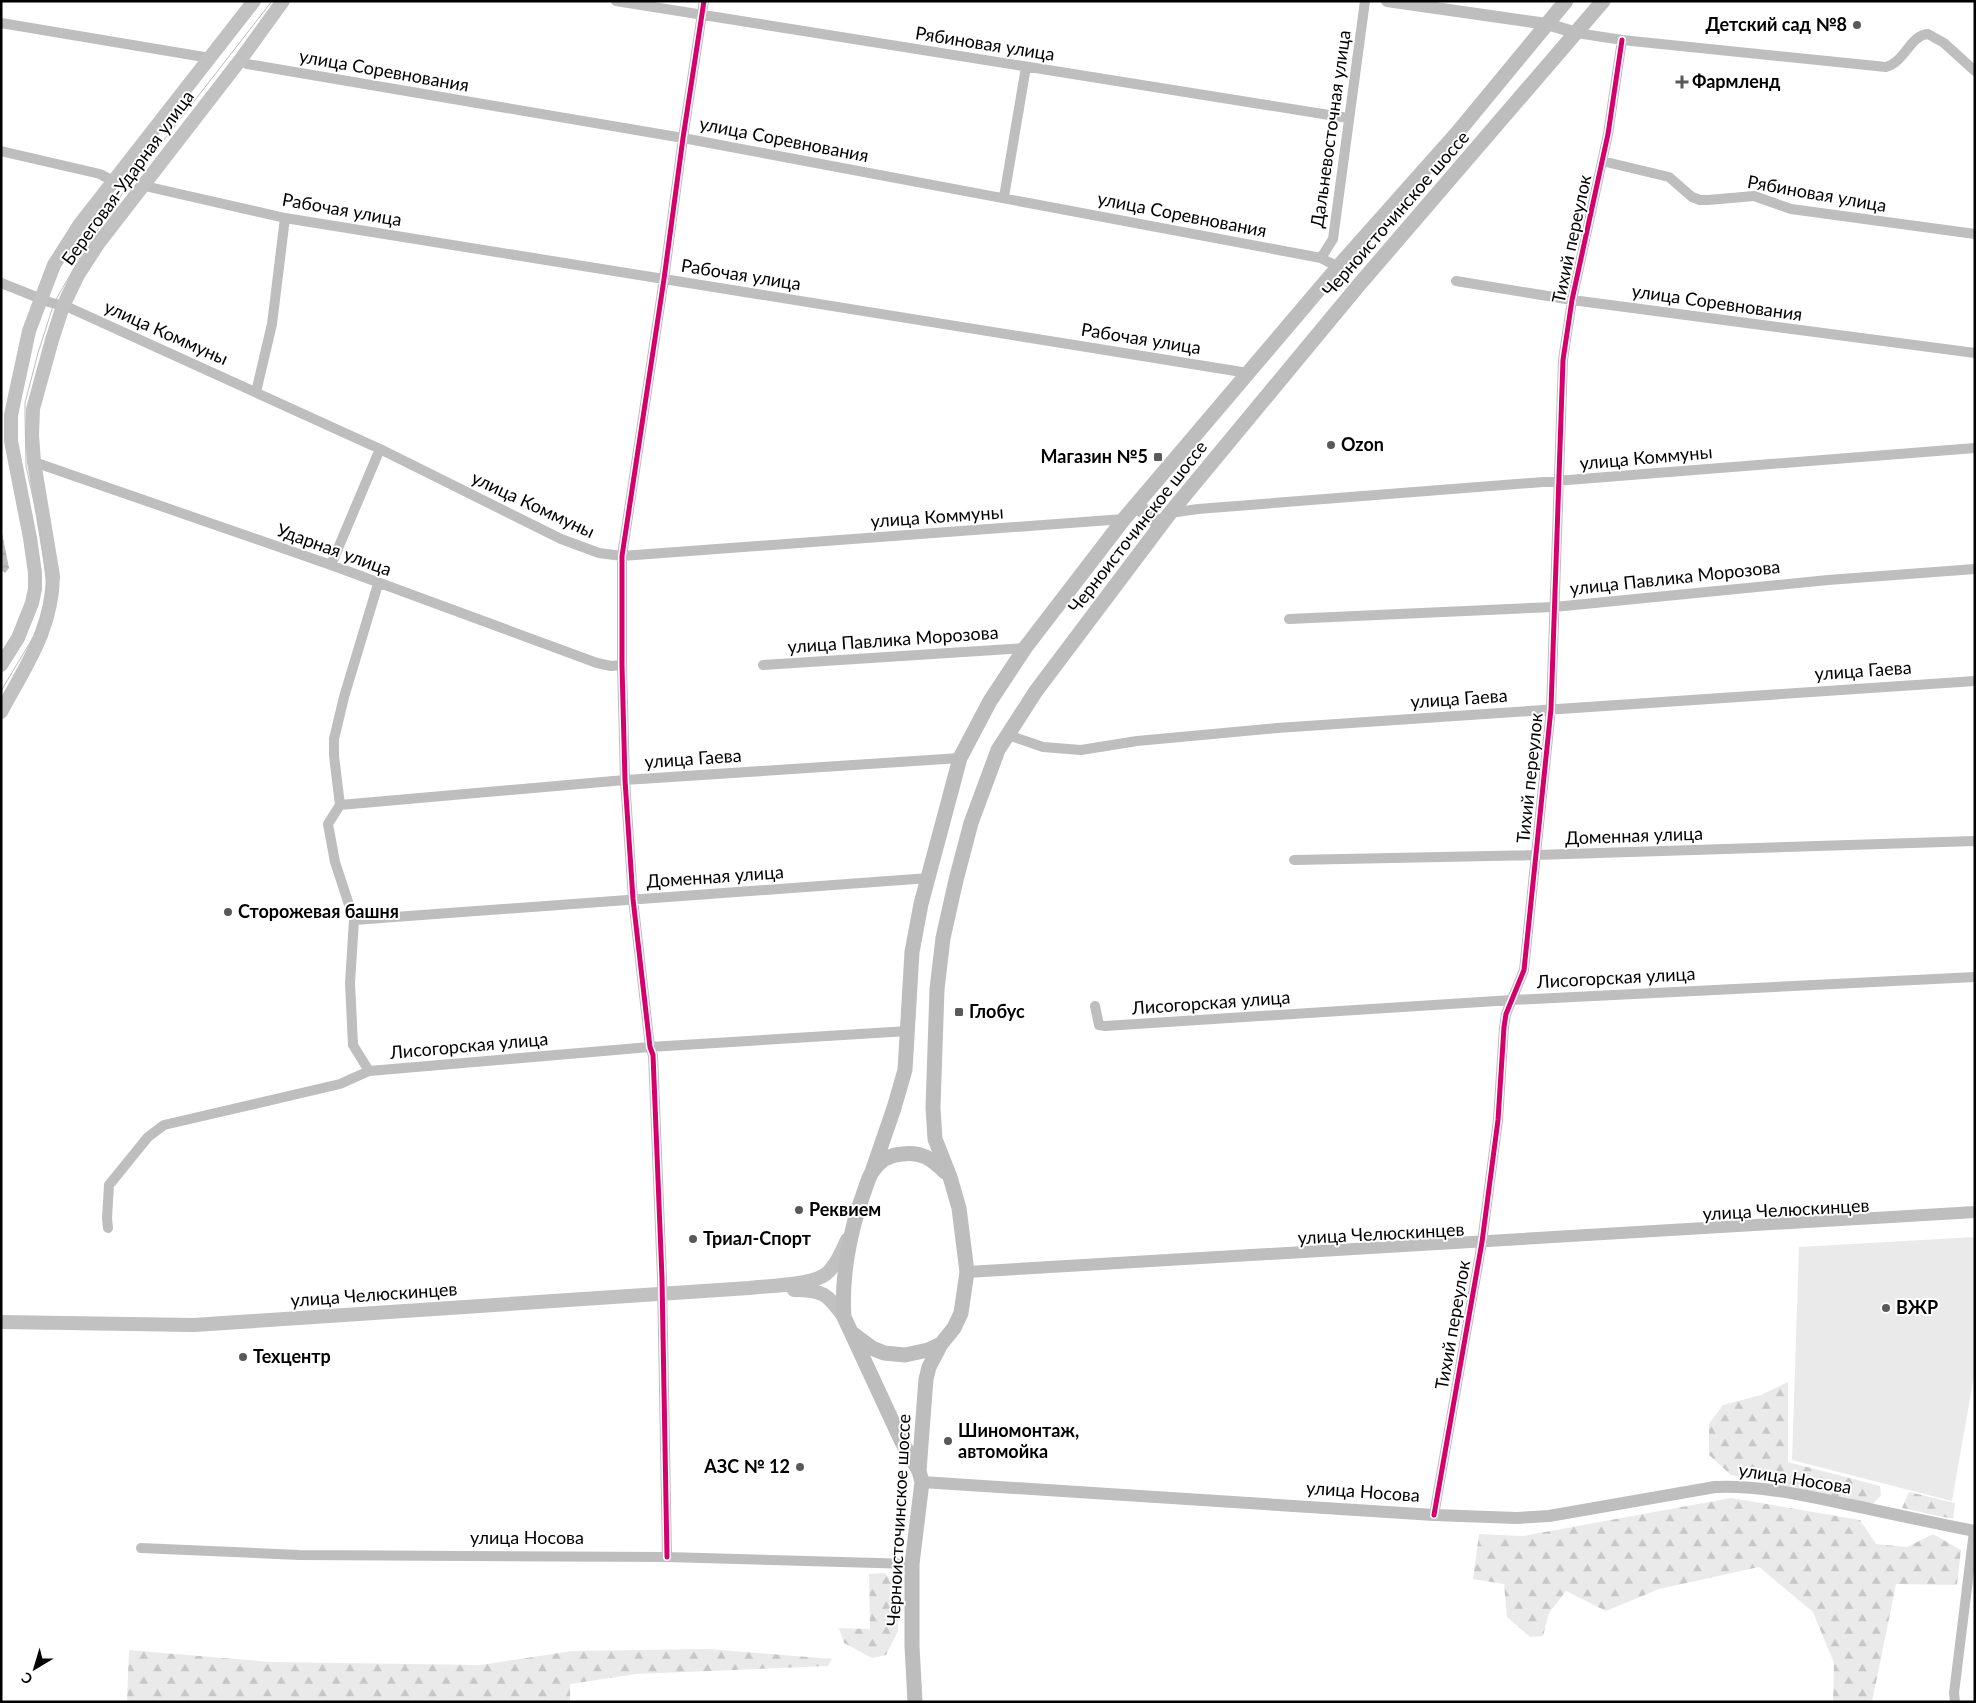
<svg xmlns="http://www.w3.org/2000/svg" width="1976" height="1703" font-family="Lato,sans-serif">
<defs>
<pattern id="forest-firs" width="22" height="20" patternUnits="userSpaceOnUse" patternTransform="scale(1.25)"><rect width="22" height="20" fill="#eaeaea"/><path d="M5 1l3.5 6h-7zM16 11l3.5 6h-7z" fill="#c7c7c7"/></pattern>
<pattern id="water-waves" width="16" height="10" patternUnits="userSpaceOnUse" patternTransform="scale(1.25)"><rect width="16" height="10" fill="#bcbcbc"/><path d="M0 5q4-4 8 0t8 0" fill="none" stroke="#a0a0a0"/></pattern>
</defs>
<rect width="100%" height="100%" fill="#fff"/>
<path fill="url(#forest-firs)" d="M1788,1382V1462L1880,1486L1881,1495L1873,1504L1731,1475L1709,1455V1424L1723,1405L1761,1395Z
M1909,1492L1955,1503L1953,1519L1902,1508Z
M1731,1498L1860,1520L1876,1544L1907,1547L1933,1534L1961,1550L1957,1585L1896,1584L1872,1702H1833L1834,1663L1813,1612L1759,1567L1659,1589L1606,1611L1566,1591L1549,1613L1543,1636L1530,1637L1507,1617L1504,1584L1473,1579L1479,1534L1523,1536Z
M885,1573L896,1587L898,1631L886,1655L872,1658L844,1643L839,1628L870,1629L869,1574Z
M708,1649L832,1659L828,1666L636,1674L570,1684V1702H127L129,1650L270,1662L480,1665L572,1651Z"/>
<path fill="#eaeaea" d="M1975,1237V1370L1952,1501L1792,1460L1799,1247Z"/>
<path fill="url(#water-waves)" d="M1,528L9,568L5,573L1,570Z"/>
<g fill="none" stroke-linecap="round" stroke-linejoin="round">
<path stroke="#bebebe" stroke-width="10" d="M616,1L1348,118
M1,23L210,58
M1577,33L1622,40L1886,67C1905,62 1910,35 1928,34L1944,43L1975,71
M241,59L247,64L683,138L1321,258L1338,267
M1,151L100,174L113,181
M1602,161L1669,177L1692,197L1700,200H1708L1754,196L1791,209L1975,234
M144,181L149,187L285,218L1248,373
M1004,197L1026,67
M1321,258L1333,239L1365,1
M1456,281L1572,300L1975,353
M1,283L49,302L70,308L380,449L561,539L599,553L622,556L1124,519
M256,392L272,324L285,218
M34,462L331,565L597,663L611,666L622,665
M1170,513L1198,509L1975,448
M331,565L380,449
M1289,619L1554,607L1828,580L1975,569
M763,665L1025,648
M1008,735L1043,747L1081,750L1137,741L1277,728L1975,681
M340,805L625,780L960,758
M1294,860L1536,855L1975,841
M354,920L929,878
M1095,1006L1099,1025L1105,1026L1512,1000L1975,977
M369,1071L353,1045L350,983L354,920L335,862L328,824L340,805L334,756V739L344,697L378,584
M108,1228L107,1218L109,1185L148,1137L164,1125L340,1084L369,1071L650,1047L908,1031
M1434,1515L1482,1242L1498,1120L1504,1027L1506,1014L1524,970L1551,709L1563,360L1572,300L1608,134L1622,40
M141,1548L299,1555L667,1557L912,1564
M667,1557L662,1278L653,1055L650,1047L633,899L625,780L622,665V556L664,279L683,138L704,1
M1955,1702L1954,1693L1974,1531"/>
<path stroke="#bebebe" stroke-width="12" d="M1387,1L1547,24L1577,33
M967,1272L1975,1212
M922,1482L1434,1515L1517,1518L1549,1516L1715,1487C1761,1485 1807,1496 1851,1505C1893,1514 1934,1523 1975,1531"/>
<path stroke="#c1c1c1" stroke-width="14" d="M1,665L18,638L32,603L35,589V573L30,538L11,441V415L29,331L41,299L54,265L80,224L254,1
M1,712C26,665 52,630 53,576L34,462L32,435L33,409L52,340L63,306L78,275L98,244L241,59L283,1
M794,1290C824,1290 827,1294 844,1317
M1,1322L194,1325L749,1288C768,1286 806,1285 823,1276C835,1269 841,1252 847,1240"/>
<path stroke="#bdbdbd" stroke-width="15" d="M1136,505L1160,524
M872,1172L894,1108L905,1070L912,952L921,904L960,758L990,701L1025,648L1124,519L1338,267L1458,132L1566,1
M852,1333L872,1348L884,1353L905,1355L928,1350L941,1344L954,1328L961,1313L967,1272L959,1208L950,1177L935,1139L933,1108L937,989L943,938L956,880L971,823L998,750L1036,691L1170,513L1358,286L1603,1
M919,1471L902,1442L844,1317C841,1277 850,1230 864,1192C867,1185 868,1177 873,1171C879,1161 890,1155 902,1154C921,1151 932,1159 945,1172
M915,1702L912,1646V1564L922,1482L919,1471L926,1379L929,1367L941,1344"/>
<path stroke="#bdbdbd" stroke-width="1" d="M1,691L38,629L45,607L47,587L40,530L26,466L25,414V403L38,353L54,303L85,249L122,194L272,1"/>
<g stroke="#fff" stroke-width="8">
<path id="cycleway" d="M1434,1515L1482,1242L1498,1120L1504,1027L1506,1014L1524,970L1551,709L1563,360L1572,300L1608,134L1622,40
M667,1557L662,1278L653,1055L650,1047L633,899L625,780L622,665V556L664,279L683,138L704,1"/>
</g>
<use href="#cycleway" stroke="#d6006c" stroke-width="5"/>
</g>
<g fill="#595959" stroke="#fff" stroke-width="2">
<circle cx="1857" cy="25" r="5"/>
<path d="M1679.5 74.5h5v5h5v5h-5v5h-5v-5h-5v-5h5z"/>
<circle cx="1331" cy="445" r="5"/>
<rect x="1153" y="452" width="10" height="10" rx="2.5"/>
<circle cx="228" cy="912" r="5"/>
<rect x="954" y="1007" width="10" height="10" rx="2.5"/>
<circle cx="799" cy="1210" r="5"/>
<circle cx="693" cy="1239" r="5"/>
<circle cx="1886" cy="1308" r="5"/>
<circle cx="243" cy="1357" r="5"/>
<circle cx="948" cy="1441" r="5"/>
<circle cx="800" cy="1467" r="5"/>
</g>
<g text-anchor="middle" stroke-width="4" stroke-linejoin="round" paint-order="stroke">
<g font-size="18" font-weight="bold" fill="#000" stroke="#fff" text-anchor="start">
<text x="1847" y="31" text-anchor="end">Детский сад №8</text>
<text x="1692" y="88">Фармленд</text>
<text x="1341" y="451">Ozon</text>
<text x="1148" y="463" text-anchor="end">Магазин №5</text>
<text x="238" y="918">Сторожевая башня</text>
<text x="969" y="1018">Глобус</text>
<text x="809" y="1216">Реквием</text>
<text x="703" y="1245">Триал-Спорт</text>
<text x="1896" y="1314">ВЖР</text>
<text x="253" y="1363">Техцентр</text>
<text x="958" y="1437">Шиномонтаж,<tspan x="958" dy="21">автомойка</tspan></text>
<text x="790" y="1473" text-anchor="end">АЗС № 12</text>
</g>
<g font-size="18" fill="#000" stroke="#fff">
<text transform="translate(985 44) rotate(9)" y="6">Рябиновая улица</text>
<text transform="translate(384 71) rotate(10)" y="6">улица Соревнования</text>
<text transform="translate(1331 129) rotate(-82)" y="6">Дальневосточная улица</text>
<text transform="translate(784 140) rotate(11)" y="6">улица Соревнования</text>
<text transform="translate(128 178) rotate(-54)" y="6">Береговая-Ударная улица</text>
<text transform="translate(1817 194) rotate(10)" y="6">Рябиновая улица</text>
<text transform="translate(342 210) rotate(10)" y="6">Рабочая улица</text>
<text transform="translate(1396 214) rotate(-49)" y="6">Черноисточинское шоссе</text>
<text transform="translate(1182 215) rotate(11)" y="6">улица Соревнования</text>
<text transform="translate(1572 239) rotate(-78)" y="6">Тихий переулок</text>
<text transform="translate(741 275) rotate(9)" y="6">Рабочая улица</text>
<text transform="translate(1717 303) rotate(8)" y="6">улица Соревнования</text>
<text transform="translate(166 333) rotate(24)" y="6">улица Коммуны</text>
<text transform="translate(1141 339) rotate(9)" y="6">Рабочая улица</text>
<text transform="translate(1646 458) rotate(-5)" y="6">улица Коммуны</text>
<text transform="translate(533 505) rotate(25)" y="6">улица Коммуны</text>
<text transform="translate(937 517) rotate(-4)" y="6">улица Коммуны</text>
<text transform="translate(1138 527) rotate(-52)" y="6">Черноисточинское шоссе</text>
<text transform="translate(334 550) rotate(20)" y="6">Ударная улица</text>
<text transform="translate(1675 578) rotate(-6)" y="6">улица Павлика Морозова</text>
<text transform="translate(893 640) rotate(-4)" y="6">улица Павлика Морозова</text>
<text transform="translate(1863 671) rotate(-4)" y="6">улица Гаева</text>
<text transform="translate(1459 699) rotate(-4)" y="6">улица Гаева</text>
<text transform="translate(693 759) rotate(-4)" y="6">улица Гаева</text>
<text transform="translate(1530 778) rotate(-84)" y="6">Тихий переулок</text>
<text transform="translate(1634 836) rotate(-2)" y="6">Доменная улица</text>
<text transform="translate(715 877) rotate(-4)" y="6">Доменная улица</text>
<text transform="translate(1616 978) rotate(-3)" y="6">Лисогорская улица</text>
<text transform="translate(1211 1003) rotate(-4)" y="6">Лисогорская улица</text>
<text transform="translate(469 1046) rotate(-5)" y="6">Лисогорская улица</text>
<text transform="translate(1786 1210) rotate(-3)" y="6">улица Челюскинцев</text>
<text transform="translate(1381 1234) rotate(-3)" y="6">улица Челюскинцев</text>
<text transform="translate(374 1295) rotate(-4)" y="6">улица Челюскинцев</text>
<text transform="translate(1453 1325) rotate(-80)" y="6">Тихий переулок</text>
<text transform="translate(1795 1479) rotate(9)" y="6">улица Носова</text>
<text transform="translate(1363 1492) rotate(4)" y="6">улица Носова</text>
<text transform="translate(899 1520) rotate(-87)" y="6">Черноисточинское шоссе</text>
<text x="527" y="1544">улица Носова</text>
</g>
</g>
<rect width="1976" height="1703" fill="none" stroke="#000000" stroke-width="5"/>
<g transform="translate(35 1668) rotate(218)" stroke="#ffffff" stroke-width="4" paint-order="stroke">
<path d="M0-4L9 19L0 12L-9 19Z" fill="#000000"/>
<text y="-8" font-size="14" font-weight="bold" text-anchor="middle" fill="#000000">С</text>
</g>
</svg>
